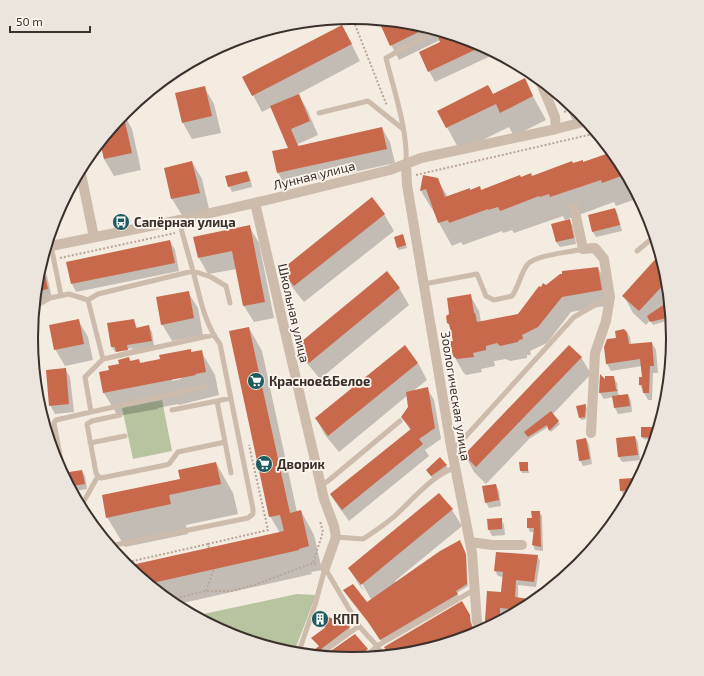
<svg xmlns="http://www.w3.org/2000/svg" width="704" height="676" font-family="'Exo 2',sans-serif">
<rect width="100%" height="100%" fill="#f4ebe1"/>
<path fill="#b8c4a0" d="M162,400L172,451L133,459L122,408Z
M297,594L316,595L296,647L290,653L229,634L194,616Z"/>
<path fill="#0003" fill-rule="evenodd" d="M394,21L415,23L437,30L439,36L446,33L475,42L497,53L435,82L429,71L442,42L440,40L399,60L382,27Z
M351,43L360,61L298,94L307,109L318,135L298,144L299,147L382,128L390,142L395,163L286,187L278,173L274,152L289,149L272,107L262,112L253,95Z
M524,80L546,120L514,136L509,127L460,151L438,111L493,95Z
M204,87L214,104L221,133L192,139L183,123Z
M559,95L579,111L584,117L574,122Z
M123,113L132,129L141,170L114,176L104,159L100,141Z
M613,152L619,160L639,198L616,206L614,202L565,220L563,216L514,233L512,230L503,233L502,231L463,245L461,242L452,246L439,223L436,213L435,214L421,191L424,177L437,179L448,197L470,191H481L521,178L532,177L573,164L583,163Z
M192,162L202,179L209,209L182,215L172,199L165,169Z
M247,172L250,178L252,187L232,192L229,186Z
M75,179L78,185L63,201Z
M615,209L618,215L622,231L596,237L593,232L589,216Z
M384,214L394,231L304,302L292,287L282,270Z
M570,221L573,226L576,244L560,247L556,242L553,224Z
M249,226L259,243L274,318L254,322L244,306L237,269L208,274L199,258Z
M403,235L407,248L399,250L397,247Z
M170,241L175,250L179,271L76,292L72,284Z
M660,252L667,276L673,338L672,346L669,320L653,325L650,320L646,325L633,313L624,296L659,258L657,255Z
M43,268L47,276L52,298L35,301L37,275Z
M598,268L607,284L610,305L571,312L547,343L530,351L531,355H527V358L510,361L506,359L494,361L495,366L481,369L482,372L466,375L463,372L454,356V342L451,328L448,323L470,295L479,311L481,322L518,315L547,286Z
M399,288L409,305L320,379L307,363L297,346Z
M188,292L198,308L203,335L172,341L162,324Z
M78,320L88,337L93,360L65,366L55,349Z
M134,320L137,328L148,326L152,332L154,346L129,351L130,355L120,357L118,353L133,349L132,348L117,351L115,352L112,347L108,324Z
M249,328L262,351L297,512L301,511L314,535L322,570L311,572L312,574L174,605L128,567L280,533L270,516Z
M626,330L630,337L631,344L652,343L656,350L658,373H653L652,400H648L640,385L643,378L642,366L611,371L607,364L617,339L616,331Z
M190,350L192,353L201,351L215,375L219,395L179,405L178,404L158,408V409L118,416L104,393L110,370L129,358L131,362L139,360L141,364L161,360ZM181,377V379L172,381V379Z
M581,357L591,374L552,415L560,424L551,432L548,427L529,439L486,484L474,472L465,455Z
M418,363L427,380L413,391L427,388L434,400L441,439L425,450L429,456L349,521L338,506L331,495L410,430L403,417L409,407L408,395L339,452L325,435L316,418Z
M65,369L70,377L74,412L55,414L50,405Z
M601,377L607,382L613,377L617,383L618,393L620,396L628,395L631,401L632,412L618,414L615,408L613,397L604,399L600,393Z
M585,405L587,408L586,419L581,420L577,407Z
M652,428L653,431L652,440L643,439L642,437Z
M635,437L638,442L640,460L622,462L619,457L617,439Z
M586,439L589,444L592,464L583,466L580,460Z
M216,463L233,493L238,514L186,525L188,534L125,547L107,517Z
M527,463L529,473H522L521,471Z
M446,465L449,470L435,481L427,471Z
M82,471L85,476L87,489L76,491L73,486L70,473Z
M632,479L636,485L630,496H624L621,490Z
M496,485L499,491L501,506L489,508L486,502Z
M452,510L462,526L395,581L396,583L460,543L466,557L468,586L457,593L459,597L382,642L371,624L367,603L372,601L360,580L358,581L365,592L359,585L349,568Z
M539,512L542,516L543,551L535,550L533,545L535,532H530L528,527L533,519Z
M501,519L504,525L505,535L492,536L489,530L488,520Z
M497,553L537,556L540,561L536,587L518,585V598L535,601L513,614L502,613V620L489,626L486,621L501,593L503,577L498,576L495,571Z
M462,603L471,619L472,629L475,634L414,653L390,655L385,647Z
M342,617L351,630L321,651L320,655H310L320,647L314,640L326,628L317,624L316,622L336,621Z
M367,651L368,652L361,658H358Z"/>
<path fill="#c8694b" d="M392,21L415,23L429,27L390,46L381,26Z
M342,25L352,44L252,96L242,77Z
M440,31L475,42L483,46L428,72L419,52L440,42L437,34Z
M525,78L533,96L500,113L496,104L446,128L437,111L488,85L493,94Z
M205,86L212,116L182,123L175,93Z
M299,94L310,121L291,129L298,146L382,127L387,149L277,173L272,151L288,148L270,106Z
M123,113L132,153L104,159L100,142Z
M612,152L619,160L627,174L602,183L601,180L550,197L549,194L540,197L539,196L500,211L498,207L488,210V209L449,223L448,220L438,223L426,189L420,191L423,175L438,178L445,197L470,188V190L480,186L481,190L520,175L521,177L531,173L532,176L572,161L573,163L583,160V162Z
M192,161L200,193L171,199L164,168Z
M247,171L250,181L228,187L225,176Z
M372,197L385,214L294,286L281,270Z
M615,208L620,225L592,232L588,215Z
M570,219L574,238L556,242L551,224Z
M250,225L265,302L243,306L232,251L198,258L193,237Z
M403,234L406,245L397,248L394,237Z
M170,240L175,263L71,284L66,262Z
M660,254L667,281L639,311L622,296Z
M42,260L48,289L36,292L37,275Z
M598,267L602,290L562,297L538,327L522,335L523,339L519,340L518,342L500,346L497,343L486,346V350L473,353L474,357L457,359L453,356L450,341H453L449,324L447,323L446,316L449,314L447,298L471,294L474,313H475L477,322L518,314L539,286L541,287L543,283L546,285L560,274H562V271Z
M387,271L400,288L309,363L296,346Z
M189,291L194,318L161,325L156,297Z
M669,301L671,317L650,322L647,316Z
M79,319L84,344L54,350L49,325Z
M134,319L136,328L149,325L152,341L127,345L128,350L116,352L115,347H111L107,323Z
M249,327L290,513L301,510L309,546L299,549V550L148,584L127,566L284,531L280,515L269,517L229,331Z
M624,329L627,333L629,344L652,342L654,366H650L649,393H643L642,385H639V377H642L640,359L606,364L604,347L607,339L616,338L615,331Z
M405,345L418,363L328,436L315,418Z
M569,345L582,357L476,467L464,455Z
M191,349V352L202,350L206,372L195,374L196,375L103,393L99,372L109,370L108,366L119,364L118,360L129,357L130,361L139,359L140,363L160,359L159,355Z
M66,368L69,404L49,406L46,370Z
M600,374L605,379V376H614L616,389L618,391L599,393Z
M428,387L435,428L419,439L423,444L342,510L330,494L411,429L401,417L408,407L406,392Z
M628,394L630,406L614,408L612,396Z
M586,404L585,417L579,418L576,406Z
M551,411L559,421L549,431L547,425L528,437L524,432Z
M641,427H652L651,438L641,437Z
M635,436L638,455L618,457L616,438Z
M586,438L590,459L579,461L576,440Z
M440,457L447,465L431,476L426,470Z
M216,462L221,484L169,495L171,504L106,518L102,495L180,479L178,470Z
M519,462H528V471H520Z
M82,470L85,484L72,486L69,472Z
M633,478V490L620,491L619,479Z
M496,484L499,500L485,503L482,486Z
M439,493L453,509L361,585L348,568Z
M531,511H540L541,547L532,545L534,528H527V518H532Z
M502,518V529L488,530L487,519Z
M460,540L466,554L467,584L456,591L458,594L380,640L368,622L343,590L353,584L367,602L440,551Z
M496,552L538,555L534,582L516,580L515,597L536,600L522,610L500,608V621H485L487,591L501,592L503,572L494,571Z
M462,601L470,615V621L476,634L451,642L448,639L441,645L436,646L432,641L414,653L389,655L384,647Z
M318,613L336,620L342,615L350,627L321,649L319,652L320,655H325L355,634L368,649L361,655L360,658L352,659L308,655L319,646L311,638L326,627L314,622Z"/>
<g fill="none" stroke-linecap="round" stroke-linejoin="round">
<path stroke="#b9a596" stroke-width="2" stroke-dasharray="2 2" stroke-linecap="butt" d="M352,17L387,106
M564,112L574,107
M416,175L597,133
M60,258L175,233
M208,544L268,530L249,445
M124,563L208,544L209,548
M316,564L313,563L323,532L320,521
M206,591L214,569
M168,600L206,591H231L254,585L313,563"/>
<path stroke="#cdbbac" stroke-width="5" d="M319,113L368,101L403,129
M406,164C408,130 394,91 386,58L436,30
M180,220L182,232L193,271L211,277L226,286L230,303
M51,246L61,295
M637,251L655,236
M424,284L477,274L486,296L494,300L512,296C519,286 520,275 527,265C534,255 571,252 583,249
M88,300L103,359
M34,307L50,298L69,294L88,300L98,294L193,271C200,297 204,323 220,344L253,509V514L248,518L110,546
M204,387L91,412L85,377L103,359L213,335
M172,410L217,401
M120,415L92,421L87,424L96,473L98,476L101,478L166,465L169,464L178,452L225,442L217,401L231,398
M225,442L231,473
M90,443L125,436
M451,446L458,445L574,317L609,297
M64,477L54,423L56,420L91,412
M321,485L328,481L400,421
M80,508L98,476
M336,537L363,539C375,531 388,523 398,513C413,499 435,473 455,468
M325,568L359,626L377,646L383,656
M323,652L359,626
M298,654L315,605L325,568
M364,658L377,646L474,590"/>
<path stroke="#cdbbac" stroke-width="10" d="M539,78L555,117L556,129
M406,164L407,185L451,446L472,553L477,622L482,631
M80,169L94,237
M255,203L324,499L334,526L336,537L325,568
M574,207L583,249L595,248L604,259L610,297L606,321L595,353L591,433
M470,542L492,545H522"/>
<path stroke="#cdbbac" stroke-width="10" d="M46,247L180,220L267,200L390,170L421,158L556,129L587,121"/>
</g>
<defs>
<g id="bus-disc" transform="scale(0.9)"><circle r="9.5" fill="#1f5a5e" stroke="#fbf5ee"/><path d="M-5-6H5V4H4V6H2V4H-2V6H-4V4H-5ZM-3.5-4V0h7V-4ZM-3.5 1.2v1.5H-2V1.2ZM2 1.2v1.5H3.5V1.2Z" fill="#fff"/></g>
<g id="supermarket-disc" transform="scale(0.9)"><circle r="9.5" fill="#1f5a5e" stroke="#fbf5ee"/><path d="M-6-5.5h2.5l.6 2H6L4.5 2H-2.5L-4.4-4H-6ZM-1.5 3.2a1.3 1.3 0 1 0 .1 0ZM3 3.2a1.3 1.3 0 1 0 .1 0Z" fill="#fff"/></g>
<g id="building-disc" transform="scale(0.9)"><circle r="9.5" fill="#1f5a5e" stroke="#fbf5ee"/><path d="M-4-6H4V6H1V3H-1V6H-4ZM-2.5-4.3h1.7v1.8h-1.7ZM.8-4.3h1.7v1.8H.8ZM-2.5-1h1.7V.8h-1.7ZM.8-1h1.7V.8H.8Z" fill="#fff"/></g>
</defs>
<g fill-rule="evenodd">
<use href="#bus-disc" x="121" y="222"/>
<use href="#supermarket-disc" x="256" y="381"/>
<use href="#supermarket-disc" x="264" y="464"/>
<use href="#building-disc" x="320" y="619"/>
</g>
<g text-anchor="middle" stroke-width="3.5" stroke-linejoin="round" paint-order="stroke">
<g font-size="13" fill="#3b302b" stroke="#fbf5ee">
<text transform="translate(314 175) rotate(-14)" y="5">Лунная улица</text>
<text transform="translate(294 313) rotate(77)" y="5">Школьная улица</text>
<text transform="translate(456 396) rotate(81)" y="5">Зоологическая улица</text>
</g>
<g font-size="13" font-weight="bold" fill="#3b302b" stroke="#fbf5ee" text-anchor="start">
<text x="134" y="227">Сапёрная улица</text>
<text x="269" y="386">Красное&amp;Белое</text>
<text x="277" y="469">Дворик</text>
<text x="333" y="624">КПП</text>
</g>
</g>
<path d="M0 0H704V676H0ZM38 338a314 314 0 1 1 628 0a314 314 0 1 1-628 0Z" fill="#ece5de" fill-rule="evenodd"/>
<path fill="none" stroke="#3b302b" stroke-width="2" d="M38 338a314 314 0 1 1 628 0a314 314 0 1 1-628 0Z"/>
<path d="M10 26v6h80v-6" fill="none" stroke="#3b302b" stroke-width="2"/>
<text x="16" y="26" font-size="12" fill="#3b302b" stroke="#fbf5ee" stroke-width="3" paint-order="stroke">50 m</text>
</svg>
